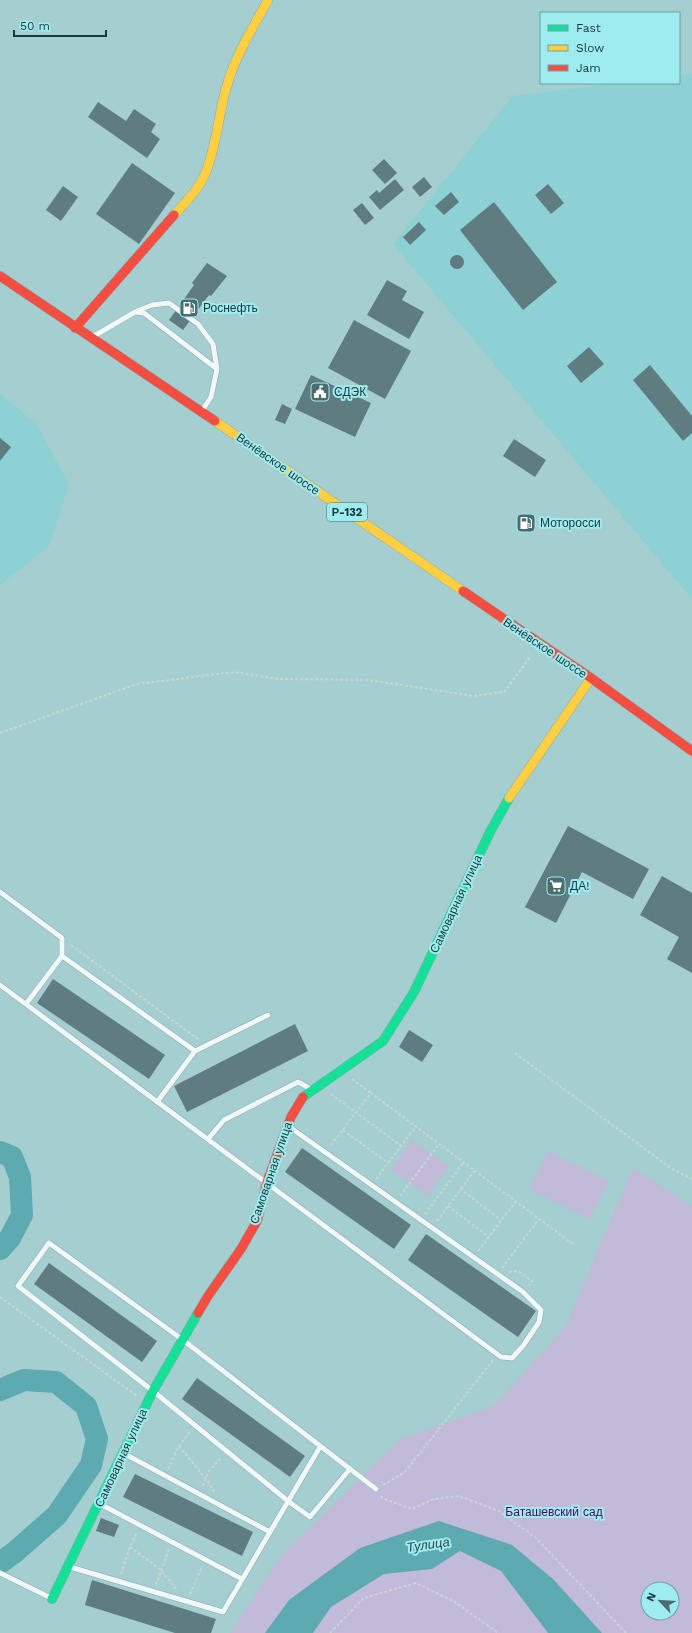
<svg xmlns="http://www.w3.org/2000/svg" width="692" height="1633" font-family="'Work Sans',sans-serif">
<rect width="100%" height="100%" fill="#a4ced0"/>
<path fill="#8dd1d5" d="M692,74V599L393,244L513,96L619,83H679V75Z
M0,394L36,423L69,484L49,546L0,585Z"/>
<path fill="#c1bad9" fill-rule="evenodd" d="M412,1140L449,1166L428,1196L391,1170Z
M548,1151L609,1181L590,1219L529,1189Z
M633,1168L692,1206V1633H230L283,1553L401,1439L494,1406L566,1326ZM648,1589H672V1613H648Z"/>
<path fill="#5daab0" d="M439,1521L512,1545L553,1579L602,1633H548L501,1571L460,1551L432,1569L384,1574L331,1607L313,1633H265L289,1600L360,1548Z"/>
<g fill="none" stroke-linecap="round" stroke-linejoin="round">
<path stroke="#5daab0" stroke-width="22" d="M0,1152L12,1157L20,1177L22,1215L10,1238L0,1249
M0,1390L24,1380L56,1382L86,1406L97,1439L91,1465L57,1515L15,1552L0,1563"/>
</g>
<path fill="#5f7c80" d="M98,102L126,121L134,109L156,124L151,132L160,139L147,158L88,117Z
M384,159L397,173L385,184L372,170Z
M132,163L175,193L139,244L96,214Z
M424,177L432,187L420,197L412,187Z
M395,179L404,190L380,210L369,197L377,190L379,193Z
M548,184L564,203L551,214L535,195Z
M63,186L78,197L61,221L46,210Z
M451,192L459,202L444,215L435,206Z
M494,202L557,282L523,310L460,230Z
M362,203L374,218L365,225L353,210Z
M419,222L426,230L410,245L403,237Z
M450 262a7 7 0 1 1 14 0a7 7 0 1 1-14 0Z
M207,263L227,276L211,296L209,295L183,330L169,320L194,285L192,283Z
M387,280L407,291L402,300L424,312L409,339L367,315Z
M354,320L411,351L385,399L328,368Z
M589,347L604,364L581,383L567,366Z
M650,365L692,416V433L683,441L633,380Z
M311,375L371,403L355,437L295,409Z
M282,404L292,409L285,424L275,420Z
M0,438L11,447L0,461Z
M514,439L546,460L535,477L503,456Z
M568,826L649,869L633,899L582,872L556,923L525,907Z
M662,876L692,893V973L667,959L679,937L640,915Z
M53,979L165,1055L149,1079L37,1003Z
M295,1024L308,1051L187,1112L174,1086Z
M409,1030L433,1045L422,1062L399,1047Z
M302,1148L411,1225L394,1249L285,1172Z
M426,1234L536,1311L518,1337L408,1260Z
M49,1263L157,1341L142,1362L34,1284Z
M197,1378L305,1456L290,1477L182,1399Z
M135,1474L253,1532L242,1556L123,1497Z
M101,1518L119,1525L114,1537L96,1531Z
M92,1580L216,1619L211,1633H175L85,1605Z"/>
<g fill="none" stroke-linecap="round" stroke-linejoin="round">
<g stroke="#87a9ab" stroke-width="6">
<path id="lane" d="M137,311L152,305L169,303L198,324L213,344L217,369
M94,336L135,312L144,313L217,369L211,397L202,411
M0,892L62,938V956L195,1051L268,1015
M0,985L501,1357L512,1358L523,1346L539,1322L541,1310L523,1292L288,1126
M26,1004L62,956
M157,1102L195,1051
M208,1139L224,1120L298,1082L311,1089
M125,1454L270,1532
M349,1470L310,1517L288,1501L153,1391L18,1286L49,1243L183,1340L376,1489
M100,1504L242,1579
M70,1567L223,1612L320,1447
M0,1573L51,1598"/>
</g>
<g stroke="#87a9ab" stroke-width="10">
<path id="fast" d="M303,1097L383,1041L414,992L490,832L509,798
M52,1599L153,1391L198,1313"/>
</g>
<g stroke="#87a9ab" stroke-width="10">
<path id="slow" d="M174,215C185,203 199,189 205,174C218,144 218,110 229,79C238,51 254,26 268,0
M215,421L463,591
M509,798L591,678"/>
</g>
<g stroke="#87a9ab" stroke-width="10">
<path id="jam" d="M0,276L215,421
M75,328L174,215
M463,591L591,678L692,751
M198,1313L208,1296L241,1249L257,1221L267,1182L291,1117L303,1097"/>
</g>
<path stroke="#c7d5d5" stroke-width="2" stroke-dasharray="3 2" stroke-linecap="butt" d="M0,733L137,684L234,672L279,679L368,680L474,696L504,692L531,656
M71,945L199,1040
M515,1053L672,1169L692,1179
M352,1079L371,1093
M331,1094L401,1146
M343,1130L388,1163
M331,1145L371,1093L573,1244
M376,1179L416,1126
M460,1189L501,1220
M400,1196L439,1144
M448,1206L489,1237
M425,1214L464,1162
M437,1221L475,1170
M478,1251L516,1201
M502,1268L539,1219
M509,1272L518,1271L532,1281L529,1285
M0,1297L137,1396
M179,1446L206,1479L215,1493
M168,1469L179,1446L190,1432
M383,1485L405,1472L493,1360
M203,1486L209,1471L221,1458
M381,1496L382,1498L412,1509L434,1499L459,1496L499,1511L536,1538L626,1633
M130,1547L160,1569L177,1590
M121,1574L130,1547L137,1532
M156,1585L169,1549
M190,1594L202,1567
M330,1633L364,1598L416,1583L455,1602L498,1633"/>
<use href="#lane" stroke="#f1f8f8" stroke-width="5"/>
<use href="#fast" stroke="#16e098" stroke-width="9"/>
<use href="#slow" stroke="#ffcf43" stroke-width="9"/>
<use href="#jam" stroke="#f24e42" stroke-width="9"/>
</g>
<defs>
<g id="fuel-square" transform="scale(1)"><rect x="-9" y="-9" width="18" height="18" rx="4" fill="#4a6d70" stroke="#9eebf0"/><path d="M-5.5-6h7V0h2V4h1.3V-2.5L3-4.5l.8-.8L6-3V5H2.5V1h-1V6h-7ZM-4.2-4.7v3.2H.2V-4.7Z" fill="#fff"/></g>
<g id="civic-square" transform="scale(1)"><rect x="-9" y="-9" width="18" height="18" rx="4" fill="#4a6d70" stroke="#9eebf0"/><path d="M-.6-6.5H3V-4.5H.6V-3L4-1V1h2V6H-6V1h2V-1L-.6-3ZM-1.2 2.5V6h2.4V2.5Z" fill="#fff"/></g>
<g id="supermarket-square" transform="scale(1)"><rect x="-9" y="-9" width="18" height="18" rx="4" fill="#4a6d70" stroke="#9eebf0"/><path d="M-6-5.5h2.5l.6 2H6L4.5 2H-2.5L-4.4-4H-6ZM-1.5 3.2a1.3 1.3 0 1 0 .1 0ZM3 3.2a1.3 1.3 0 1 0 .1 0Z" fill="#fff"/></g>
</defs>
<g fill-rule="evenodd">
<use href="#fuel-square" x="189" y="308"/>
<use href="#civic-square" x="320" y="392"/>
<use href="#fuel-square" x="526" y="523"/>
<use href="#supermarket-square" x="556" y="886"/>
</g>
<g text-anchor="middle" stroke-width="4" stroke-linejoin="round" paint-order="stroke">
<rect fill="#9eebf0" stroke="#426e72" stroke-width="1" x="327" y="503" width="40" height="18" rx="3"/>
<g font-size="11" font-weight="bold" fill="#1a393c">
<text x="347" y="516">Р-132</text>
</g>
<g font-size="12" fill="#1a393c" stroke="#9eebf0" text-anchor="start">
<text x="203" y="312">Роснефть</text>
<text x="334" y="396">СДЭК</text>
<text x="540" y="527">Моторосси</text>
<text x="570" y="890">ДА!</text>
</g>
<g font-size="12" fill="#1a393c" stroke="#9eebf0">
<text transform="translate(278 464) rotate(35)" y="4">Венёвское шоссе</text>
<text transform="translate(545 648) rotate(34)" y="4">Венёвское шоссе</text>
<text transform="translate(456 904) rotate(-65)" y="4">Самоварная улица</text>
<text transform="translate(271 1173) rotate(-71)" y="4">Самоварная улица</text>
<text transform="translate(121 1458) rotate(-65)" y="4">Самоварная улица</text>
</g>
<g font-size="12" fill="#4f075a" stroke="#9eebf0">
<text x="554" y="1516">Баташевский сад</text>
</g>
<g font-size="13" font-style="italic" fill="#2c494b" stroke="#9eebf0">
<text transform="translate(428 1544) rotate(-8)" y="5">Тулица</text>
</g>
</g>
<rect x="540" y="12" width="140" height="72" fill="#9eebf0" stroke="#69a4a8"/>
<rect x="548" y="25" width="20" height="6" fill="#16e098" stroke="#69a4a8"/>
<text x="576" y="32" font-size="12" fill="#1a393c">Fast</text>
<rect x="548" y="45" width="20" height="6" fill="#ffcf43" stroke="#69a4a8"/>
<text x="576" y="52" font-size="12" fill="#1a393c">Slow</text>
<rect x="548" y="65" width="20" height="6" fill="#f24e42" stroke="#69a4a8"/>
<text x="576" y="72" font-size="12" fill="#1a393c">Jam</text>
<g transform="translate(660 1601) rotate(295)"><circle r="19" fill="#9eebf0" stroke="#69a4a8"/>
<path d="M0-3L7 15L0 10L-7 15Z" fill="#4a6d70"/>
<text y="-6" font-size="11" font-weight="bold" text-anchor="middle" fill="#1a393c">N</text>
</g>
<path d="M14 30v6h92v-6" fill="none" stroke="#1a393c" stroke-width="2"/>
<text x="20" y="30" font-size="12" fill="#1a393c" stroke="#9eebf0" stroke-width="3" paint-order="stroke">50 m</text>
</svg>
